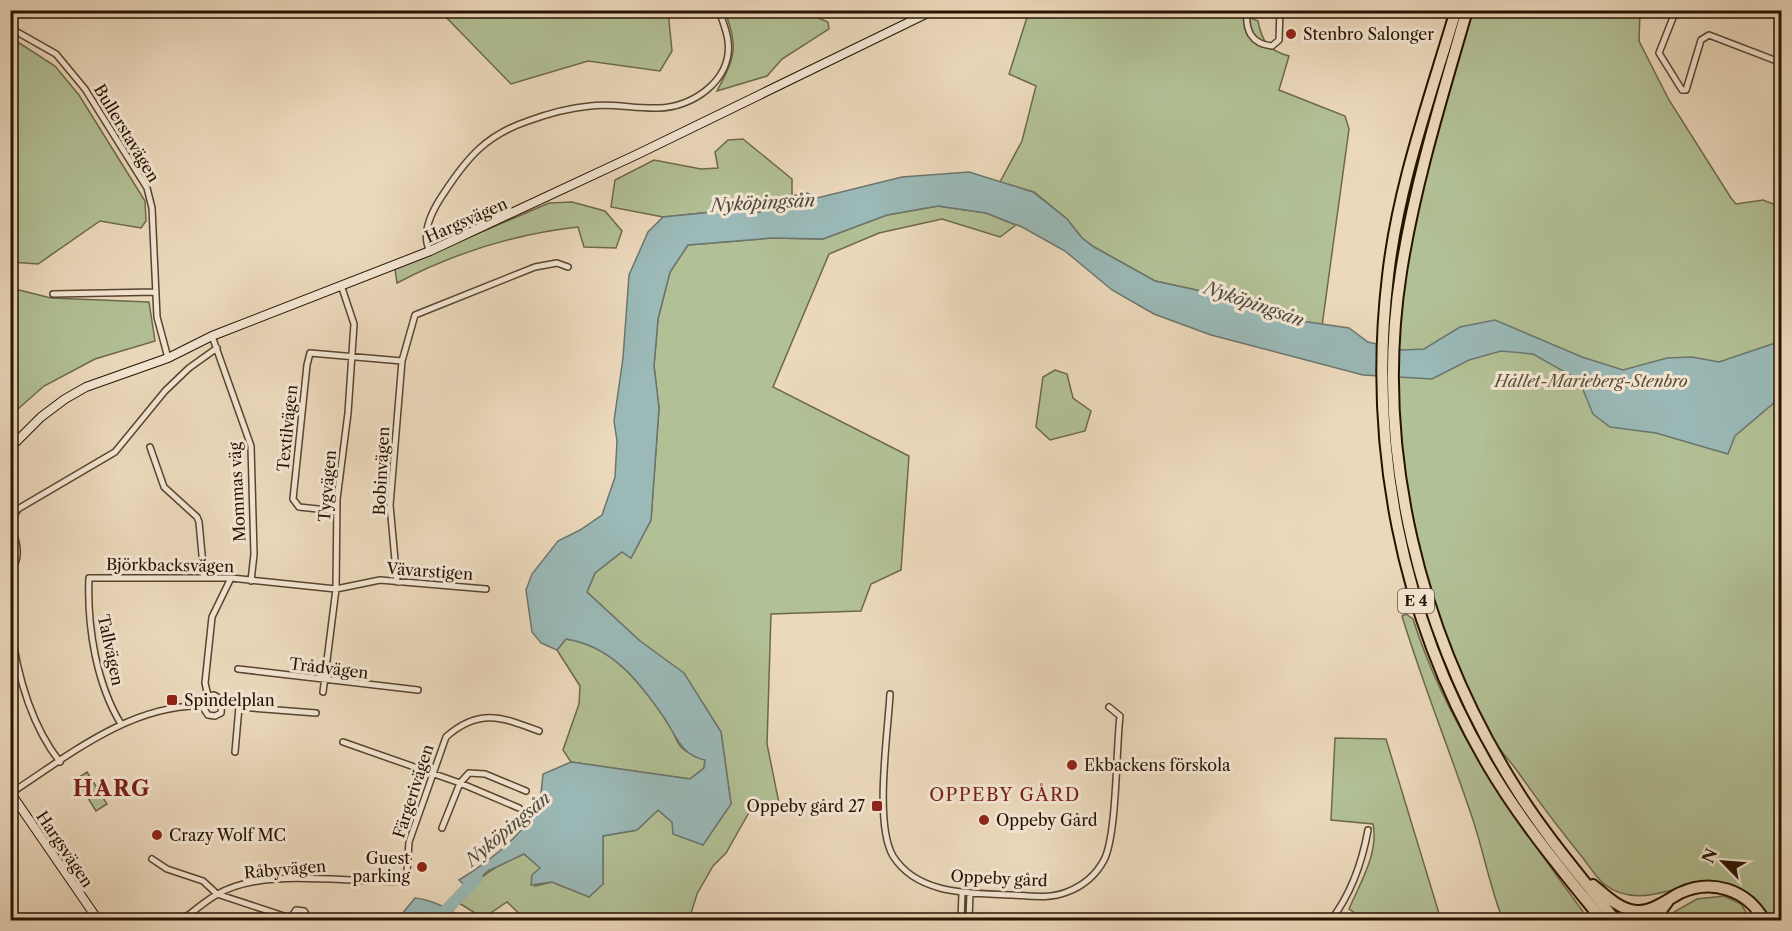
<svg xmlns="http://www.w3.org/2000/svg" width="1792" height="931" font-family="'Libre Caslon Text',serif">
<rect width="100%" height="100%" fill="#ecd9bc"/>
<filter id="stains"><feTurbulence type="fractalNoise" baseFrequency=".00333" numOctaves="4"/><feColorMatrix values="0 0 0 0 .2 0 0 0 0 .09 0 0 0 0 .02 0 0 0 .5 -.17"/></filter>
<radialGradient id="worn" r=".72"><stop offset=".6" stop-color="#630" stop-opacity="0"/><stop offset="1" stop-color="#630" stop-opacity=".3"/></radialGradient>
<path fill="#b2c095" stroke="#6c694a" stroke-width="1.5" d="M440,11H668L672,51L660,71L588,61L511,84Z
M725,11H801L828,22L829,29L782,59L767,76L717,91C736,55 738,49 725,11Z
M1029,11H1235L1258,21C1262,42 1268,50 1289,56L1279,90L1345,116L1349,129L1322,326L1281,318L1210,293L1155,281L1094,247L1082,238L1067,219L1034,192L1000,182L1022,141L1036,86L1009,74Z
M1473,11H1640L1639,41L1669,100L1731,198L1736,204L1763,200L1781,207V920H1769C1763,905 1755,897 1740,889C1695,865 1648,918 1604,884C1596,877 1589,866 1583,858C1560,830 1539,802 1518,772C1511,762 1501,752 1494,741C1482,723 1474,700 1465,680C1400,540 1382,379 1412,228C1426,155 1452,82 1473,11Z
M10,37L55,66L79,95L145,201L146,221L141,228L100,221L38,264L11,262Z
M743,139L792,179V196L781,206L756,213L732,210L663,217L611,207L615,180L654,160L701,169L718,168L715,152L728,140Z
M572,202L605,211L622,231L616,248L584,247L578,227C515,234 454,253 397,283L395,269L549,203Z
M938,206L986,213L1016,225L1000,237L942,219L879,233L829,254L773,387L909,456L901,570L871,584L861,611L771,614L767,744L780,808L751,809L726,853L713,866L697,894L689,920H526L507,902L483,918L459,903C475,878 497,864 524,854L541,868L535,886L552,882L589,897L603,884V836L637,830L658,810L672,822L731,804L721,732L684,674L640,641L587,592L595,573L622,552L631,558L651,520L659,408L654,366L658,319L670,272L688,245L772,238L823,239L887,215Z
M11,288L51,298L149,302L155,341L95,359L44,386L11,415Z
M1055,370L1067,374L1073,398L1091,411L1085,431L1050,440L1036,427L1043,377Z
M1406,614L1413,619C1449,733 1520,825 1589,920H1503C1490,888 1484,853 1473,820C1450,751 1423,685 1402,616Z
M566,639C615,646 643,687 670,726C674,733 676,741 681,747C686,753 698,757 705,760L704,768L690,779L571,762L563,750L579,704L580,686L557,650Z
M1335,738L1386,739L1441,920H1365L1349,909C1360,883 1379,853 1373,824L1331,820Z
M87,772L107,804L96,811L76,779Z
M1724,896L1741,904L1751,920H1665L1667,916L1697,899Z"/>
<path fill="#9ab9b7" stroke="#6c766e" stroke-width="1.5" d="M969,172L1033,192L1067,219L1082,238L1094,247L1155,281L1210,293L1281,318L1349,328L1368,342L1402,350L1424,349L1460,327L1495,320L1582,357L1623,370L1667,358L1692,357L1719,362L1781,341V397L1735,436L1728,454L1656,433L1610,427L1593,414L1579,380L1533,354L1501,351L1469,360L1432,379L1363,375L1211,335L1154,314L1112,290L1065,251L1022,227L986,213L938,206L887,215L823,239L772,238L688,245L670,272L658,319L654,366L659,408L651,520L631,558L622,552L595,573L587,592L640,641L684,673L721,732L731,804L703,845L673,834L672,822L658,810L637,830L603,836V884L589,897L552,882L531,885L532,875L540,868L524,854L488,871L468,889L459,880C488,862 530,832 540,797C542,790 542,781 543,774L571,762L690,779L704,768L705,760C682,755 677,738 665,719C640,682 612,646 566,639L557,650L541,643L532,632L526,590L532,574L558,541L580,530L602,515L615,477L617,441L614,421L623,358L629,275L648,232L663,217L732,210L756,213L781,206L792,196L807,193L817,198L902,177Z
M415,898C434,900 450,909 465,920H397Z"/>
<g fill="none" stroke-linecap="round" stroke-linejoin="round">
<path stroke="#9ab9b7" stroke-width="12" d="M441,920L448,908L477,878"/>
<g stroke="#58442f" stroke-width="8">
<path id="street" d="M1247,10C1245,30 1251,44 1272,46L1279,40L1280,10
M1676,10L1659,53L1682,90H1686L1701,40L1709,35L1782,63
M10,28L56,54L85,89L147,188L152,208L157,317L168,358
M430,251C420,233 433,209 444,193C467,158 486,135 528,121C547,114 569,108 590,106C613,103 635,109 658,108C692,108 733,80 728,41C727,31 722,20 719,10
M53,294L155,292
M212,336L251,446L254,554L251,581
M150,447L164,487L197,517L199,522L204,577
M337,511L299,507L293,499L307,365L310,353L402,361
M10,578C11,570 17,562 17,555C19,535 4,531 18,509L115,452L165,391L189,368L217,348
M397,582L390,505L402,361L415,315L535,267L557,263L568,267
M10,622C16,669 30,724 60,762
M238,669L418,690
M323,692L336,589L337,499L348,413L354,324L341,285
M890,694C888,733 874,824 893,856C918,896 973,893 1013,895C1031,896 1050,899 1067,892C1083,886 1096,875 1104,860C1117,835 1116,749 1120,716L1109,707
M202,706L208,696L205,683L212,617L231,578
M202,706L208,715L215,716L221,713L222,700L214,695L208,696
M121,724C96,683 87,626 89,578H231L336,589L380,580L486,589
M343,742L460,783L519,808
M235,752L239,707L316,713
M11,793C68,756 131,704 202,706
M442,828L460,783L469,773L485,774L526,791
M152,859L167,869L203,881L217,894L290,918
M290,919L296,910L304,911L310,920
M182,920C193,912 204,902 216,895C264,866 347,884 400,881L407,872L409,842L446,737C479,708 502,717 539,731
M961,920L962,893
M969,920L970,893
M1331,920C1351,894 1362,863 1368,830"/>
</g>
<g stroke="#271200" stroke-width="10">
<path id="secondary" d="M10,448L41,417L65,399L86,387L168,358L212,336L430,251L638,154L934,10
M10,792L98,920"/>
</g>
<g stroke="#271200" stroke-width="14">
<path id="highway" d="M1456,10C1430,98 1398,186 1388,276C1368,444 1401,615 1486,762C1519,819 1561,869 1602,920
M1467,10C1442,97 1415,183 1401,272C1373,450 1420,636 1515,787C1544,834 1581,877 1615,920
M1593,885C1606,896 1619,909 1636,911C1652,912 1667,900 1680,893C1712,878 1747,890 1764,920
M1654,920L1668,901"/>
</g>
<use href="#street" stroke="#f3e6d3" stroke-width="5"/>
<use href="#secondary" stroke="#f3e6d3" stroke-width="8"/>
<use href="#highway" stroke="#ecd9bc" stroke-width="10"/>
</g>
<g fill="#8f2418" stroke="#f3e6d3" stroke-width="2">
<circle cx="1291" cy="34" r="6"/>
<rect x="166" y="694" width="12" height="12" rx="3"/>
<circle cx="1072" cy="765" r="6"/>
<rect x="871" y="800" width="12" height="12" rx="3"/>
<circle cx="984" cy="820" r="6"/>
<circle cx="157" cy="835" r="6"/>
<circle cx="422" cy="867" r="6"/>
</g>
<g text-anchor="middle" stroke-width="6" stroke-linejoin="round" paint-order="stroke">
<rect fill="#f3e6d3" stroke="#64523f" stroke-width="1.5" x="1398" y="589" width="36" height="24" rx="4.5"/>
<g font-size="15" font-weight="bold" fill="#271200">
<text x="1416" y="606">E 4</text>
</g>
<g font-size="16" fill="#271200" stroke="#f3e6d3" text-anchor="start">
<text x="1303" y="40">Stenbro Salonger</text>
<text x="184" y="706">Spindelplan</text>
<text x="1084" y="771">Ekbackens förskola</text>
<text x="865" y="812" text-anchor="end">Oppeby gård 27</text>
<text x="996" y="826">Oppeby Gård</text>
<text x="169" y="841">Crazy Wolf MC</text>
<text x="410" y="864" text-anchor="end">Guest<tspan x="410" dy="18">parking</tspan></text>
</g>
<g font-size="16" fill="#271200" stroke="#f3e6d3">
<text transform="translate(127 133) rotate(59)" y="6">Bullerstavägen</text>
<text transform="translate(466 220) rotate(-24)" y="6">Hargsvägen</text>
<text transform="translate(287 428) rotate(-84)" y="6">Textilvägen</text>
<text transform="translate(381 471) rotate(-87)" y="6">Bobinvägen</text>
<text transform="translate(327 486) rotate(-85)" y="6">Tygvägen</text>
<text transform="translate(237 492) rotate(-93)" y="6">Mommas väg</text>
<text transform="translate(170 565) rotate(1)" y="6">Björkbacksvägen</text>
<text transform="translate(430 571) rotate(4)" y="6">Vävarstigen</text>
<text transform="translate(111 650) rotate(78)" y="6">Tallvägen</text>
<text transform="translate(329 668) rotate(7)" y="6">Trådvägen</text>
<text transform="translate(413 791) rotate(-72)" y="6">Färgerivägen</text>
<text transform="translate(65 849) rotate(56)" y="6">Hargsvägen</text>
<text transform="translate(285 869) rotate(-5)" y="6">Råbyvägen</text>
<text transform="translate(999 878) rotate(3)" y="6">Oppeby gård</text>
</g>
<g font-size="16" font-style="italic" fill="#584f34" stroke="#f3e6d3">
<text x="1591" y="387">Hållet-Marieberg-Stenbro</text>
</g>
<g font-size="18" font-style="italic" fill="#4f4c40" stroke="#f3e6d3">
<text transform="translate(763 203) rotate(-3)" y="6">Nyköpingsån</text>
<text transform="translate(1254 304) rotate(19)" y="6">Nyköpingsån</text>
<text transform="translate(508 829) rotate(-40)" y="6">Nyköpingsån</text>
</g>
<g font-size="18" letter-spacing="1.5" fill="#7a1f14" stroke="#f3e6d3">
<text x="1005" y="801">OPPEBY GÅRD</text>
</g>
<g font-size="22" font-weight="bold" letter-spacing="1.5" fill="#7a1f14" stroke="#f3e6d3">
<text x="112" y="796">HARG</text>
</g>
</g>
<rect width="1792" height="931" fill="none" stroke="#ecd9bc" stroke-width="36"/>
<rect x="12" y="12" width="1768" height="907" fill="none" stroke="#271200" stroke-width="3"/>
<rect x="18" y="18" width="1756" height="895" fill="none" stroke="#271200" stroke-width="1.5"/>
<g transform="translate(1723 862) rotate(295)" stroke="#f3e6d3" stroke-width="4.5" paint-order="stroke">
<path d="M0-4.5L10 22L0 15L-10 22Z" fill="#271200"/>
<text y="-9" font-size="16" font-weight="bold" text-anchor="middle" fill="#271200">N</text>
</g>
<rect width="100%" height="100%" filter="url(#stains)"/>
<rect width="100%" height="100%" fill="url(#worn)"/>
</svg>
